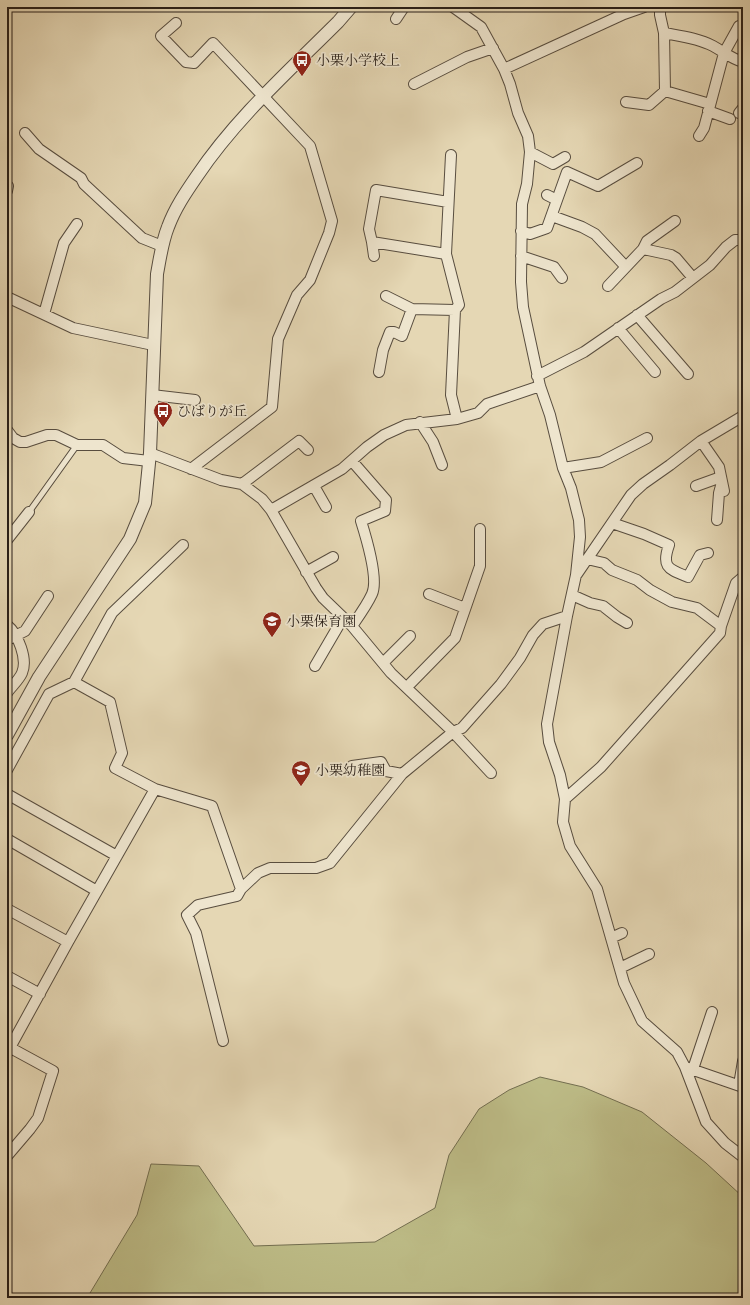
<svg xmlns="http://www.w3.org/2000/svg" width="750" height="1305" font-family="'Gentium Book Plus','Noto Serif JP',serif">
<rect width="100%" height="100%" fill="#e5d7b4"/>
<filter id="stains"><feTurbulence type="fractalNoise" baseFrequency=".005" numOctaves="4"/><feColorMatrix values="0 0 0 0 .2 0 0 0 0 .09 0 0 0 0 .02 0 0 0 .5 -.17"/></filter>
<radialGradient id="worn" r=".72"><stop offset=".6" stop-color="#630" stop-opacity="0"/><stop offset="1" stop-color="#630" stop-opacity=".3"/></radialGradient>
<path fill="#bdbc87" stroke="#736e50" d="M540,1077L583,1087L642,1112L706,1163L743,1197V1298H87L137,1215L151,1164L199,1166L254,1246L375,1242L435,1208L449,1155L479,1109L509,1090Z"/>
<g fill="none" stroke-linecap="round" stroke-linejoin="round">
<g stroke="#584d3f" stroke-width="7">
<path id="service" d="M29,512L77,445"/>
</g>
<g stroke="#584d3f" stroke-width="12">
<path id="minor" d="M453,7L481,27L504,69L510,84L518,113L528,136L530,152L527,184L522,204L521,282L523,307L540,386L550,415L563,468L571,488L579,520L580,537L576,575L567,616L547,724L549,742L560,775L565,799L563,822L570,846L597,889L624,983L642,1021L677,1052L685,1067L743,1087
M660,7V15L664,33C680,36 698,38 713,46C724,52 730,58 743,62
M396,19L404,7
M176,23L161,36L186,62L194,63L213,43L310,146L332,221L329,233L310,280L297,295L278,339L272,407L191,469
M504,69L624,14L644,7
M414,84L467,57L493,48
M665,91L710,104
M626,102L649,105L665,91L664,33
M708,111L730,119
M739,113L743,108
M25,133L39,149L81,178L84,184L142,238L162,246
M699,136L704,128L724,53L739,26
M530,152L553,164L565,157
M451,155L446,254L459,305L455,310L451,395L457,419
M7,191L8,186
M547,195L557,200
M552,216L582,227L595,234L626,267
M521,231L530,234L547,228L567,172L598,186L637,163
M372,242L374,256
M643,249L647,241L675,221
M446,254L372,242L369,229L376,190L448,202
M521,256L554,267L562,278
M608,286L643,249L671,255L676,258L693,278
M386,296L412,309L455,310
M7,297L73,328L153,345
M44,314L64,243L77,224
M637,315L688,374
M618,328L655,372
M379,372L383,350L390,332H394L402,336L412,309
M537,376L584,352L661,299L675,292L710,265L726,247L735,240H743
M152,395L195,400
M420,422L433,442L442,465
M7,430L13,438L20,442H26L47,435H56L77,445H103L123,458L149,461
M701,441L719,467L724,491
M150,453L221,480L242,484L262,499L271,510L316,588L323,598L352,626L391,673L453,732L491,773
M352,461L386,500L385,511L361,521C366,537 379,579 372,594C367,605 359,616 352,626
M563,468L601,462L647,438
M242,484L299,441L308,450
M314,486L326,507
M696,486L721,477
M271,510L342,469L367,447L384,435L406,425L457,419L478,413L487,404L540,386
M717,520L719,493L722,482
M612,523L644,534L669,545C661,568 669,569 688,577L700,555L708,553
M7,540L29,512
M587,559L604,563L612,570L637,580L650,590L672,602L697,608L721,626
M306,572L333,557
M577,574L631,495L643,484L670,465L701,441L743,416
M429,594L465,608
M572,595L590,603L603,606L617,617L627,623
M7,625C18,634 28,659 22,673C19,680 11,687 7,693
M7,640L25,631L48,596
M383,663L410,636
M315,666L343,618
M74,682L112,613L183,545
M407,687L455,638L480,566V529
M352,766L381,762L386,771L402,774
M7,770L49,694L74,682L110,702L122,753L115,768L155,789
M7,794L117,856
M565,799L601,767L720,633L721,626L736,583L743,577
M7,839L97,891
M7,909L68,942
M611,938L622,933
M620,968L649,954
M7,976L40,994
M223,1041L196,933L187,915L198,905L237,896L241,889L258,873L270,868H316L330,863L402,774L453,732L462,728L501,684L520,658L533,635L543,624L567,616
M7,1046L53,1071L38,1118L30,1129L7,1156
M7,1053L68,942L155,789L212,806L241,889
M685,1067L706,1122L725,1143L743,1157
M693,1069L712,1012
M739,1085L743,1061"/>
</g>
<g stroke="#584d3f" stroke-width="14">
<path id="tertiary" d="M7,735L39,677L130,539L145,503L150,453L157,274C160,258 162,242 168,227C175,208 186,192 197,176C236,118 289,71 338,22L351,7"/>
</g>
<use href="#service" stroke="#eee5ce" stroke-width="5"/>
<use href="#minor" stroke="#eee5ce" stroke-width="10"/>
<use href="#tertiary" stroke="#eee5ce" stroke-width="12"/>
</g>
<defs>
<g id="bus-pin" transform="scale(1)"><path d="M0 17L-7.5 6A9.5 9.5 0 1 1 7.5 6Z" fill="#8f2418" stroke="#eee5ce"/><path d="M-5-6H5V4H4V6H2V4H-2V6H-4V4H-5ZM-3.5-4V0h7V-4ZM-3.5 1.2v1.5H-2V1.2ZM2 1.2v1.5H3.5V1.2Z" fill="#fff"/></g>
<g id="school-pin" transform="scale(1)"><path d="M0 17L-7.5 6A9.5 9.5 0 1 1 7.5 6Z" fill="#8f2418" stroke="#eee5ce"/><path d="M0-5L7-2L0 1L-7-2ZM-4 1L0 2.5L4 1V4Q0 6-4 4Z" fill="#fff"/></g>
</defs>
<g fill-rule="evenodd">
<use href="#bus-pin" x="302" y="60"/>
<use href="#bus-pin" x="163" y="411"/>
<use href="#school-pin" x="272" y="621"/>
<use href="#school-pin" x="301" y="770"/>
</g>
<g text-anchor="middle" stroke-width="3.5" stroke-linejoin="round" paint-order="stroke">
<g font-size="14" fill="#291f18" stroke="#eee5ce" text-anchor="start">
<text x="316" y="65">小栗小学校上</text>
<text x="177" y="416">ひばりが丘</text>
<text x="286" y="626">小栗保育園</text>
<text x="315" y="775">小栗幼稚園</text>
</g>
</g>
<rect width="750" height="1305" fill="none" stroke="#e5d7b4" stroke-width="24"/>
<rect x="8" y="8" width="734" height="1289" fill="none" stroke="#291f18" stroke-width="2"/>
<rect x="12" y="12" width="726" height="1281" fill="none" stroke="#291f18"/>
<rect width="100%" height="100%" filter="url(#stains)"/>
<rect width="100%" height="100%" fill="url(#worn)"/>
</svg>
